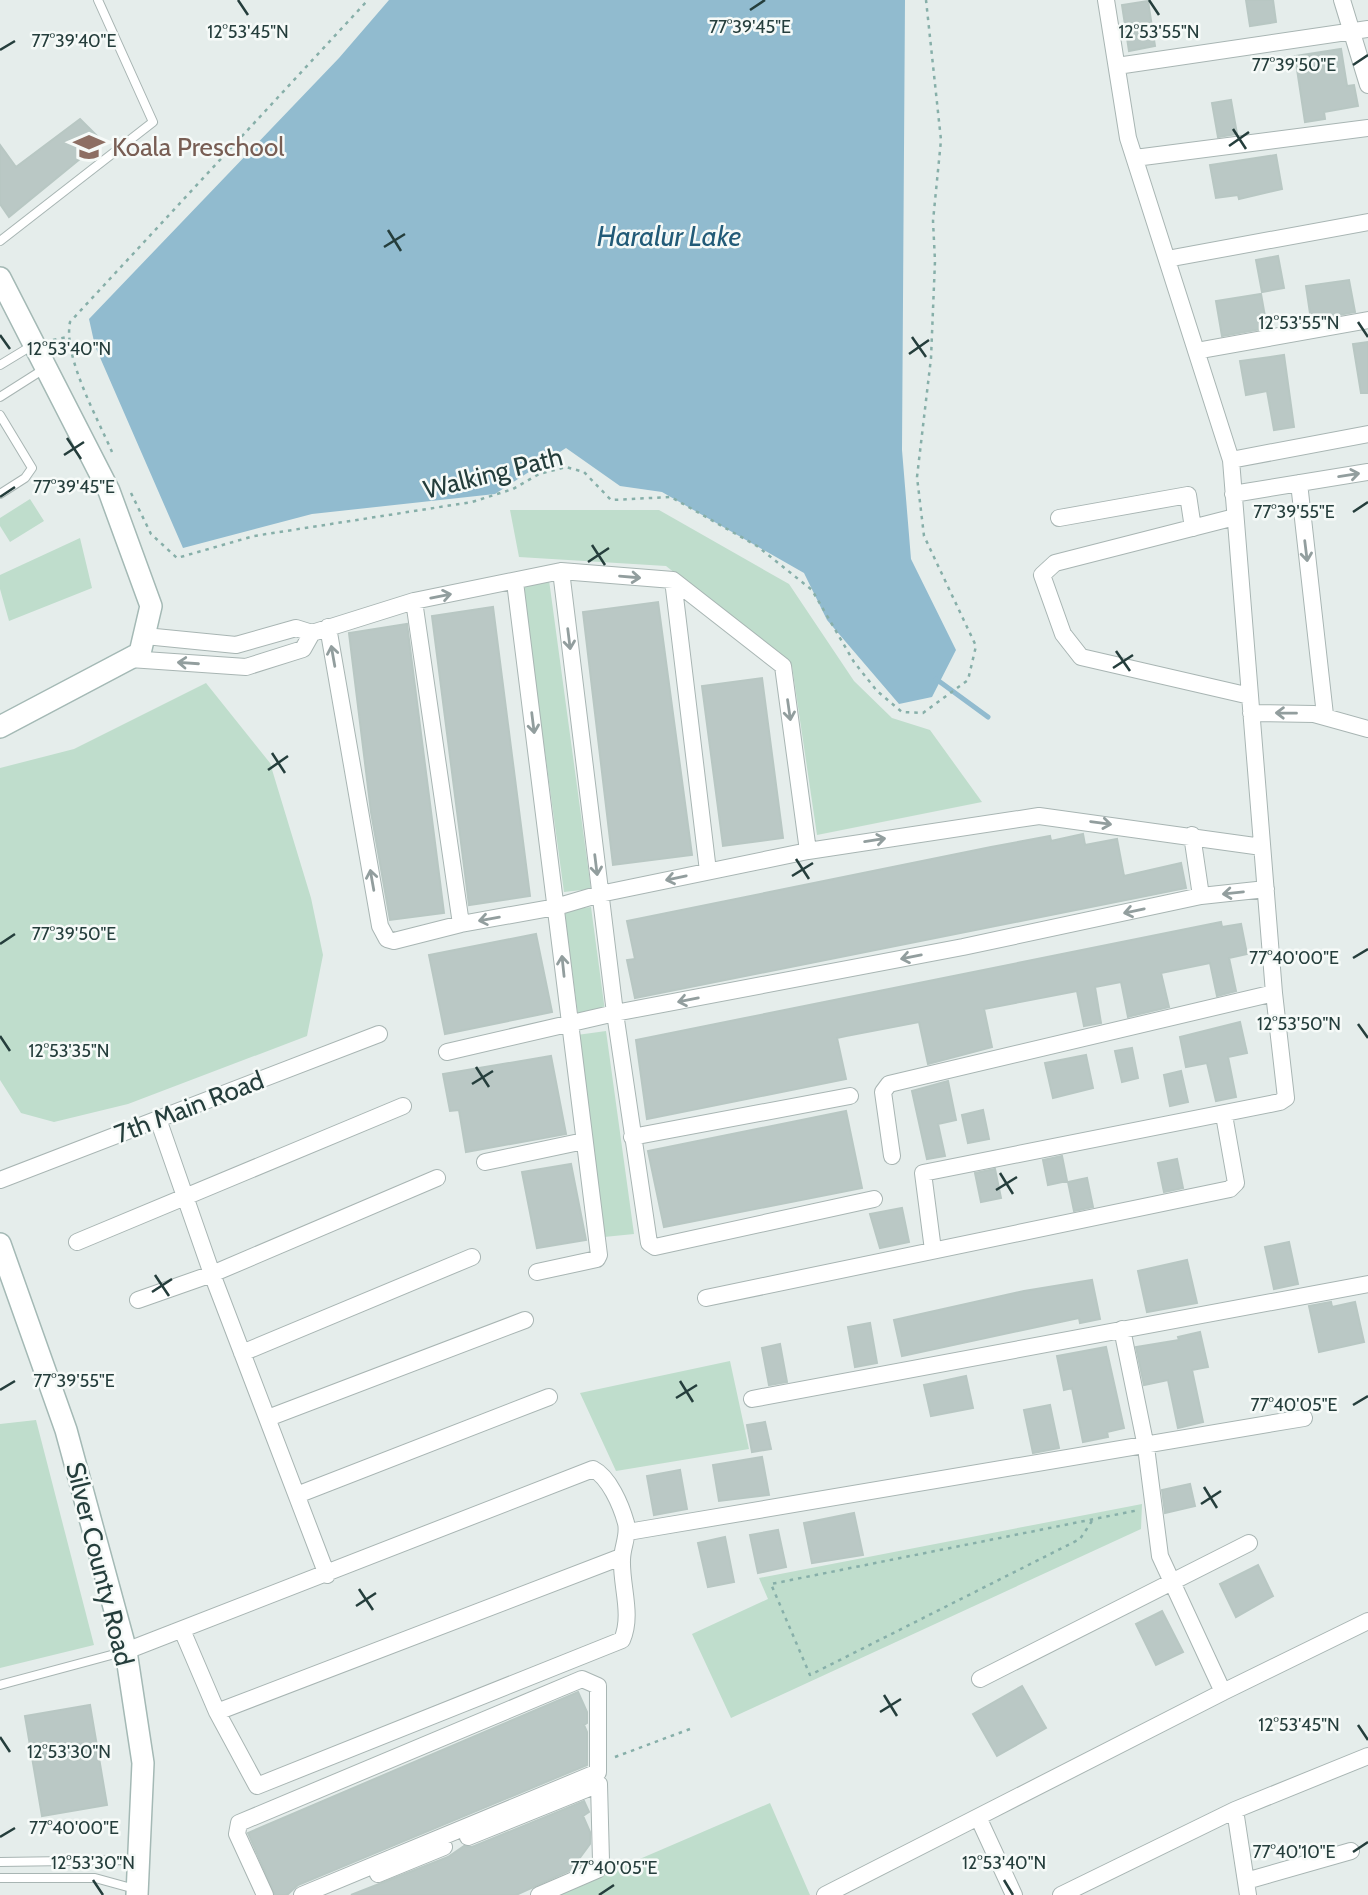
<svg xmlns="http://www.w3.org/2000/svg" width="1368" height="1895" font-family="Cabin,sans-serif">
<rect width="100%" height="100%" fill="#e5edeb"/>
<path fill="#bfddcc" d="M30,499L44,521L10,542L0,526V518Z
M510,510H659L789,584L854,681L892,718L930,730L982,802L817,835L792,666L666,566L519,557Z
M80,538L92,588L9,621L0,589V575Z
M549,580L591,889L564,892L522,584Z
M206,683L270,763L311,898L323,955L307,1036L128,1104L54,1122L21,1113L0,1080V768L74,749Z
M591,907L605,1011L578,1015L564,910Z
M606,1031L634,1234L604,1237L577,1035Z
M730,1361L749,1449L616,1471L580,1393Z
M36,1420L94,1645L0,1668V1424Z
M1142,1504L1141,1529L731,1718L692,1634L768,1599L759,1578Z
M770,1803L810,1895H556Z"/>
<path fill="#91bbcf" d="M389,0H905L902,450L911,559L956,650L932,697L899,704L827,620L804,573L662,492L620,486L566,448L495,494L312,514L183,548L95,346L89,319L339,58Z"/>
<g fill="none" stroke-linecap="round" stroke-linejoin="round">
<path stroke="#91bbcf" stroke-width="5" d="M936,679L988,717"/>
</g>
<path fill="#bac8c5" stroke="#b8c7c3" stroke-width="2" d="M1246,0H1273L1276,22L1250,26Z
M1148,1L1155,46L1129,51L1122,5Z
M1341,49L1347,86L1354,85L1358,106L1324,112L1325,119L1305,122L1295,56Z
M1231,100L1237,134L1218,137L1212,103Z
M80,119L102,141L9,217L0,204V145L16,167Z
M1276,155L1282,189L1239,199L1238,195L1216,198L1210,165Z
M1278,256L1284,288L1262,292L1256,260Z
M1349,280L1355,312L1311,320L1306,286Z
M1261,294L1267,328L1222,336L1216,301Z
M1368,342V393H1361L1353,344Z
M1284,355L1294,427L1274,430L1267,391L1246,395L1240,361Z
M658,602L692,855L613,865L583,612Z
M493,607L530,896L469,905L432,616Z
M407,624L444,913L390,920L371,812L349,633Z
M762,678L783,838L723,846L702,686Z
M1083,834L1085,845L1117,839L1124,876L1181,863L1186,888L635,998L627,960L635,959L627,921L991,847L1050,836L1051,841Z
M1221,922L1222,927L1241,924L1247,954L1229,958L1236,991L1217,996L1210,963L1161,973L1169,1007L1131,1016L1128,1017L1121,982L1095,987L1101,1023L1084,1026L1077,991L984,1009L992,1047L928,1064L919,1022L846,1036L837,1038L846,1079L647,1119L636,1040Z
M536,934L552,1012L445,1034L429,955Z
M1240,1022L1247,1053L1228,1057L1236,1097L1216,1101L1207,1063L1186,1067L1180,1037Z
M1132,1048L1138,1078L1122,1082L1115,1051Z
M1086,1055L1093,1088L1053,1098L1045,1063Z
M551,1056L566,1134L466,1152L459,1110L450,1111L443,1074Z
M1181,1071L1188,1102L1170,1106L1164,1075Z
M948,1081L956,1120L938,1124L945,1156L927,1159L912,1091Z
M983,1110L989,1139L968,1143L962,1115Z
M846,1111L862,1188L664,1227L648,1151Z
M1062,1156L1067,1181L1048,1185L1043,1160Z
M1177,1159L1183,1188L1164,1192L1158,1163Z
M571,1164L586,1240L537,1248L522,1172Z
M995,1169L1001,1198L981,1202L975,1173Z
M1087,1178L1093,1207L1074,1211L1068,1182Z
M902,1208L909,1242L880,1248L870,1214Z
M1289,1242L1298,1284L1274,1289L1265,1247Z
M1187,1260L1197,1303L1147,1312L1138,1271Z
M1092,1280L1100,1319L1080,1323L1079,1318L902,1356L894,1320L1024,1291Z
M1331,1302L1332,1307L1355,1302L1364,1342L1319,1352L1309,1306Z
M870,1323L877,1363L855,1367L848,1327Z
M1200,1332L1208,1367L1192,1370L1203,1422L1178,1428L1168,1380L1144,1385L1136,1347L1179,1340L1178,1337Z
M780,1344L787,1382L769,1385L762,1348Z
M1106,1347L1124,1428L1107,1432L1108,1437L1083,1442L1072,1388L1064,1390L1057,1356Z
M966,1376L973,1408L931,1416L924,1385Z
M1050,1405L1059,1448L1033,1453L1024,1410Z
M765,1422L771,1449L752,1452L747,1425Z
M762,1457L769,1495L719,1501L713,1465Z
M680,1470L687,1509L654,1515L647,1476Z
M1190,1484L1195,1506L1165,1513L1162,1490Z
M854,1513L863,1555L812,1563L804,1523Z
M778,1530L786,1567L758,1573L750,1535Z
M725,1537L734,1582L708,1587L698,1543Z
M1258,1565L1273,1596L1236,1617L1220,1584Z
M1162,1611L1183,1652L1156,1665L1136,1624Z
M1022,1686L1046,1728L997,1756L973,1714Z
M578,1692L587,1712V1723L584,1725L587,1732V1765L298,1885L287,1895H275L248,1833Z
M90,1705L107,1805L42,1816L25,1716Z
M584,1801L589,1812L583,1816L590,1832V1844L579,1859L582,1865L516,1895H351L448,1857L464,1846L472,1847Z"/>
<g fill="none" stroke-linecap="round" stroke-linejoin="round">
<g stroke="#a8b5b3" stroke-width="10">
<path id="lane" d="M0,241L153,122L98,0
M0,365L33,345
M0,397L44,369
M0,415L32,468L25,478L0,494
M0,1685L126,1651
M0,1862L136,1860
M0,1878H95L135,1889"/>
</g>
<g stroke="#a8b5b3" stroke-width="18">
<path id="street" d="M1106,0L1128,138L1231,460L1368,434
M1342,0L1368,85
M1117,66L1368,29
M1135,158L1368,128
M1167,259L1368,222
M1196,351L1368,320
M1299,483L1325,715
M1233,494L1368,472
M1235,517L1055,563L1042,575L1063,634L1081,657L1250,696
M1059,518L1188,495L1193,528
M561,571L615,1013L649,1243L655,1247L874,1199
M673,580L708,871
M515,582L599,1255L597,1259L537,1272
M414,601L461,924
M145,636L236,645L296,628L312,633
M130,659L246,667L303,649L312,633L414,601L561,571L673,580L783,666L808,851L600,894L556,907L461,924L394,941L387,939L380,926L328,627
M1251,713L1314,714L1368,729
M1192,835L1201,896
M808,851L1039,816L1262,847
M447,1052L615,1013L963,947L1201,896L1266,889
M158,1119L212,1274L327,1575
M632,1137L850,1096
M892,1156L883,1092L889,1084L1274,993
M485,1162L584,1141
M0,1180L379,1034
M77,1242L403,1106
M933,1250L923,1173L1280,1102L1286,1098L1274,993L1231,460
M706,1298L1230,1189L1236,1183L1224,1115
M138,1300L212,1274L437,1178
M1122,1329L1146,1447L1160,1556L1223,1692L1368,1621
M242,1353L472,1257
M752,1399L1368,1284
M268,1418L525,1320
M297,1495L549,1397
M628,1532L1304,1418
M126,1651L593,1469C609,1477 621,1505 626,1523C629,1536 622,1547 622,1560C621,1586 633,1615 622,1640L257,1786L217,1712L182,1630
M980,1679L1249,1543
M217,1712L621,1557
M1235,1810L1368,1756
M468,1837L599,1784L601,1861L597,1870L539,1895
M378,1874L444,1847
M1246,1881L1351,1851
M265,1895L237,1834L239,1823L582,1679L598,1686V1772L302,1895
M825,1895L978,1817
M1014,1895L978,1817L1223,1692
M1061,1895L1235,1810L1248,1895"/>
</g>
<g stroke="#a4b9b5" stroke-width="24">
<path id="secondary" d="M0,278L109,491L151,606L140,653L0,727
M0,1244L66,1430L126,1651L143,1763L137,1895"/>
</g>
<path stroke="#87afa9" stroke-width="2.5" stroke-dasharray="3.5 5" stroke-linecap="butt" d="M53,340L67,337
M112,452C98,419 63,357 70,322L368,0
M131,493L151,534L177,558L254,536L472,502L513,489L539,474L566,467L584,472L611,500L671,497L757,546L812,590L854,662L877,691L902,712L923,713L968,680L976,646L924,536L917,477L931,358L935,261L933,221L941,140L926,0
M1092,1521L1080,1539L810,1675L771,1584L1139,1510
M615,1757L690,1729"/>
<use href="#lane" stroke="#fff" stroke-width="8"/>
<use href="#street" stroke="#fff" stroke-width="16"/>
<use href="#secondary" stroke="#fff" stroke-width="21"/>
</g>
<defs><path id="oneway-shaft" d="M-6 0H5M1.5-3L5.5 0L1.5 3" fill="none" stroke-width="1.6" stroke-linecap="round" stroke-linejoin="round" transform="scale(1.75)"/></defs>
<g stroke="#929e9e">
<use href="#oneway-shaft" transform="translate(1349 475) rotate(-9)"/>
<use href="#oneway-shaft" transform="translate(1306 551) rotate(83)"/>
<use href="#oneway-shaft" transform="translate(630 577) rotate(5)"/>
<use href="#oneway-shaft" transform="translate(441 596) rotate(-11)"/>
<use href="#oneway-shaft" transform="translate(569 639) rotate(83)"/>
<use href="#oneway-shaft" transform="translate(333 656) rotate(-100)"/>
<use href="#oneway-shaft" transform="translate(188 663) rotate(-176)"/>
<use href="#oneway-shaft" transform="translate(789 710) rotate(82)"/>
<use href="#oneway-shaft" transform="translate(1286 713) rotate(-179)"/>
<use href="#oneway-shaft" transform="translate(533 723) rotate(83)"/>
<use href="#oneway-shaft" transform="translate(1101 823) rotate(8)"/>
<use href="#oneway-shaft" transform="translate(875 840) rotate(-9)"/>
<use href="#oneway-shaft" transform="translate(596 865) rotate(83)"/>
<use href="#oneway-shaft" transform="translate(676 878) rotate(168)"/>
<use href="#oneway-shaft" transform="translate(372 880) rotate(-100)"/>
<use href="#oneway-shaft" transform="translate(1233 893) rotate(174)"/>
<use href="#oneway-shaft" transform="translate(1134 911) rotate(168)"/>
<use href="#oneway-shaft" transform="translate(489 919) rotate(170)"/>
<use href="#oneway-shaft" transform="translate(911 957) rotate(169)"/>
<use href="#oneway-shaft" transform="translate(563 966) rotate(-96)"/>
<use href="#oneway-shaft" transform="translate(688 1000) rotate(169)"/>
</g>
<path fill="none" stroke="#253e3c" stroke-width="2.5" d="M238,0L248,15M1149,0L1159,15M750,10L765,0M0,50L15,41M1353,65L1368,55M1233,129L1246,149M1229,146L1249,132M388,230L401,251M384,247L405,234M1358,322L1368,337M0,335L10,349M912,337L926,357M909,354L929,340M67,438L81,459M64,455L84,442M0,497L15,487M1353,512L1368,502M592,545L605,565M588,562L609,548M1116,651L1130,671M1113,668L1133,655M272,753L285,773M268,770L288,756M796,859L809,879M792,876L813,863M0,944L15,934M1353,958L1368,949M1358,1024L1368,1038M0,1036L10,1051M476,1067L489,1087M472,1084L493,1071M1000,1173L1013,1194M996,1190L1017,1177M155,1275L169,1296M152,1292L172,1279M680,1381L693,1402M0,1390L15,1381M676,1398L697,1385M1353,1405L1368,1396M1204,1487L1217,1508M1201,1504L1221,1491M359,1589L373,1610M356,1606L376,1593M884,1695L897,1716M880,1712L901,1699M1358,1725L1368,1740M0,1737L10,1752M0,1837L15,1828M1353,1852L1368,1842M93,1880L103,1895M1004,1880L1013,1895M599,1895L614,1885"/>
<defs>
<g id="school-bare" transform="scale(2.415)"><path d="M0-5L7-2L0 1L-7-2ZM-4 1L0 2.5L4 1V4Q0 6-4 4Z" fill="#8d6e63" stroke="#f6faf8" stroke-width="2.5" paint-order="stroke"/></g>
</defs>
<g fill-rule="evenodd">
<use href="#school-bare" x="89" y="147"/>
</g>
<g text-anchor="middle" stroke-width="5" stroke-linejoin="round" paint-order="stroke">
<g font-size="26" fill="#785e54" stroke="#f6faf8" text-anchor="start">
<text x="112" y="156">Koala Preschool</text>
</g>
<g font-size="26" fill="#253e3c" stroke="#f6faf8">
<text transform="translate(493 473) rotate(-14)" y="9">Walking Path</text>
<text transform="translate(189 1107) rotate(-21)" y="9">7th Main Road</text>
<text transform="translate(100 1564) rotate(76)" y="9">Silver County Road</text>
</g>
<g font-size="28" font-style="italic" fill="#225b78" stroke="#f6faf8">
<text x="669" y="246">Haralur Lake</text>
</g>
</g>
<g font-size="18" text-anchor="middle" fill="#253e3c" stroke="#f6faf8" stroke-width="5" stroke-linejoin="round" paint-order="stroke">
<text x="750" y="33">77°39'45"E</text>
<text x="248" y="38">12°53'45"N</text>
<text x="1159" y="38">12°53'55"N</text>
<text x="74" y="47">77°39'40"E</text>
<text x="1294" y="71">77°39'50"E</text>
<text x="1299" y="329">12°53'55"N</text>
<text x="69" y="355">12°53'40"N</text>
<text x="74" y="493">77°39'45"E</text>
<text x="1294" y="518">77°39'55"E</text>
<text x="74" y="940">77°39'50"E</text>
<text x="1294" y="964">77°40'00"E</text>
<text x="1299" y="1030">12°53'50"N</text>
<text x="69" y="1057">12°53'35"N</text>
<text x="74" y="1387">77°39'55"E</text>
<text x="1294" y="1411">77°40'05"E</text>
<text x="1299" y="1731">12°53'45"N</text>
<text x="69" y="1758">12°53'30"N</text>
<text x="74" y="1834">77°40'00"E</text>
<text x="1294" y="1858">77°40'10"E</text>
<text x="93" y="1869">12°53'30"N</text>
<text x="1004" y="1869">12°53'40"N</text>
<text x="614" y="1874">77°40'05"E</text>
</g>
</svg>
